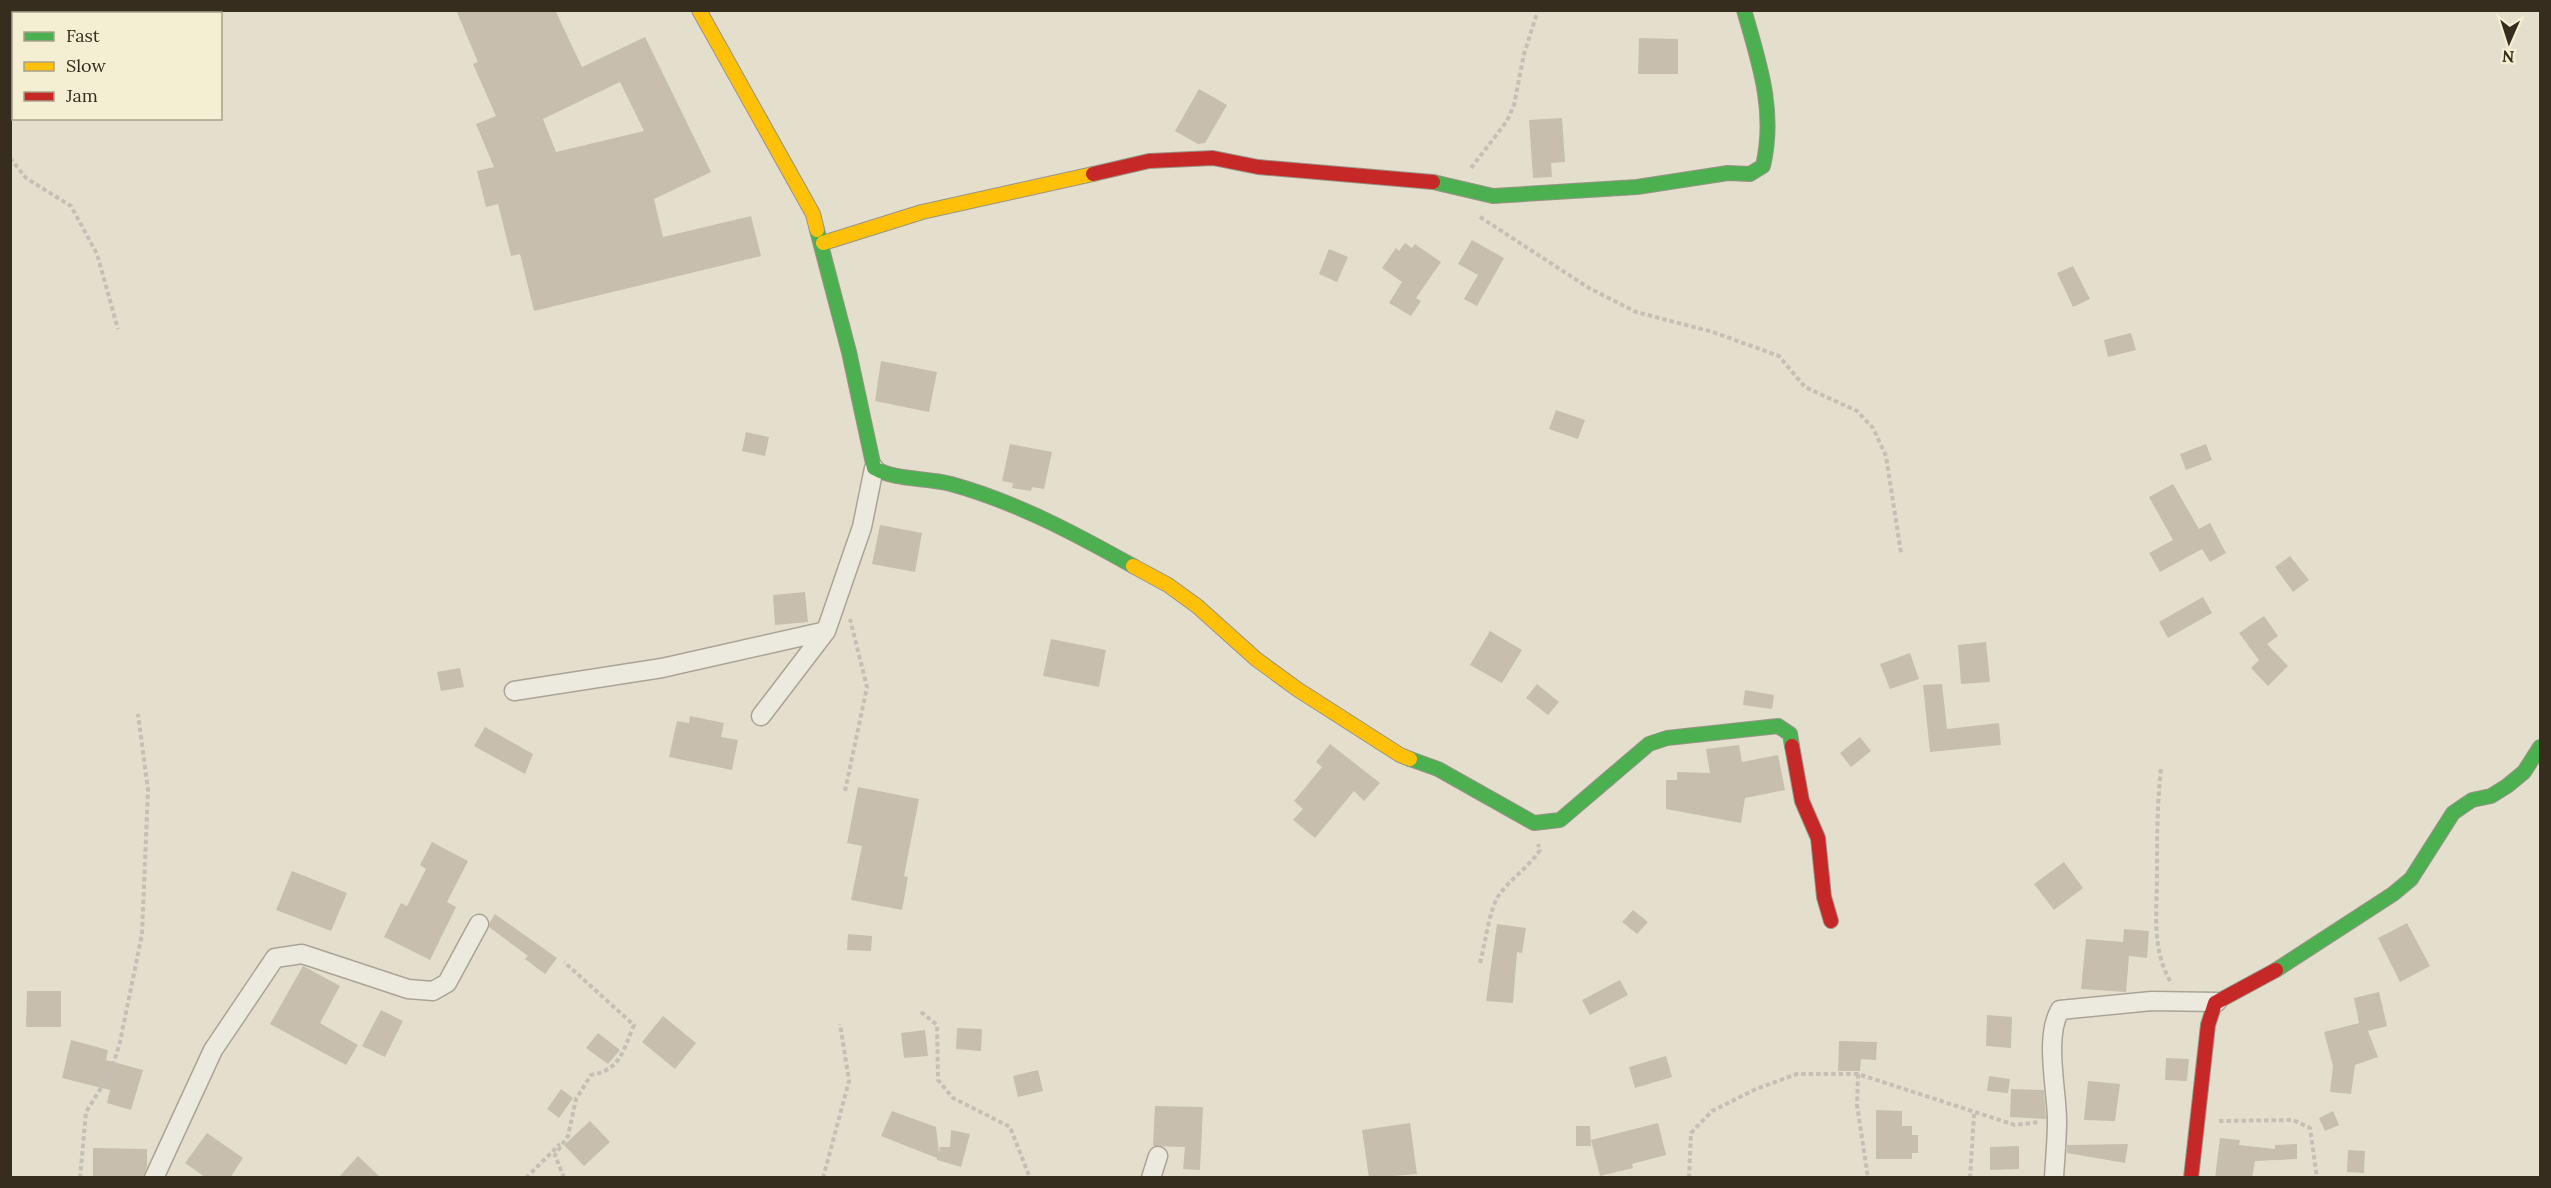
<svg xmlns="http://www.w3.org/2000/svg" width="2551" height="1188" font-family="Lora,serif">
<rect width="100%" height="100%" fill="#e4dfcd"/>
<path fill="#c7beae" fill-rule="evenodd" d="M456,10H555L582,67L645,37L711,172L654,199L663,237L751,216L761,256L534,311L520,254L511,256L498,204L486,207L477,171L494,167L476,124L496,116L473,64L478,62ZM620,82L644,131L556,152L543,119Z
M1639,38L1678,39V74H1638Z
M1199,89L1227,105L1205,143L1198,144L1175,131Z
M1562,118L1565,162L1551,163L1552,177L1533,178L1529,120Z
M1472,240L1504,258L1477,306L1464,299L1478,275L1458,264Z
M1405,243L1412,248L1415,244L1441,262L1416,298L1421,301L1411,316L1389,303L1402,282L1382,268L1396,248L1399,251Z
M1329,249L1348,257L1337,282L1319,274Z
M2073,266L2090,299L2073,307L2057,273Z
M2131,333L2136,350L2108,357L2104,340Z
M881,361L937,372L929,412L875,401Z
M1556,410L1585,420L1578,439L1549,429Z
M746,432L769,437L765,456L742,451Z
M1010,444L1052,452L1044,489L1032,487L1031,491L1012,488L1013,483L1002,481Z
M2206,444L2212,460L2186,470L2180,454Z
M2173,484L2199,529L2210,523L2226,553L2210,562L2202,549L2160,572L2149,553L2173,540L2149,497Z
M880,525L922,533L915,572L872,564Z
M2290,556L2309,580L2293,592L2275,567Z
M805,592L808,622L775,625L773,595Z
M2203,597L2212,613L2168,638L2159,622Z
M2264,616L2278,636L2267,644L2288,666L2268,686L2251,668L2259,660L2239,633Z
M1490,631L1522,650L1502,683L1470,665Z
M1051,639L1106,650L1099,687L1043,676Z
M1986,642L1990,682L1961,684L1958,645Z
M1910,653L1919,679L1890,689L1880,664Z
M460,668L464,687L441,691L437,672Z
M1537,684L1559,702L1548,715L1526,698Z
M1942,684L1947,729L1999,723L2001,745L1930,752L1923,685Z
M1745,690L1774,695L1772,709L1743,705Z
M690,716L724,723L721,737L738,740L732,770L669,757L677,721L689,723Z
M485,727L533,754L525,774L474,746Z
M1860,737L1871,751L1851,767L1840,753Z
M1330,744L1380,783L1364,801L1354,791L1315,838L1293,820L1303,809L1294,801L1322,767L1316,762Z
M1739,745L1742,762L1778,755L1785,790L1745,798L1741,823L1666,809V780H1677V772L1710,773L1706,749Z
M858,787L919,799L904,876L908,877L902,910L851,900L862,846L847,843Z
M432,842L468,861L447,902L456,907L430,960L384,937L401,903L407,906L426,869L420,865Z
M2064,862L2083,888L2054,910L2034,884Z
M292,871L347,893L331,931L276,910Z
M1633,910L1648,922L1637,934L1622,922Z
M495,914L557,958L545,974L525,959L528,956L489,927L490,922Z
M2407,923L2430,966L2400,982L2378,938Z
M1497,924L1526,928L1522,953L1517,952L1513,1003L1486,1001Z
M2124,929L2149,931L2147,958L2129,956L2126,992L2081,989L2086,939L2123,942Z
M848,934L872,936L871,951L847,950Z
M303,966L340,986L320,1023L358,1045L346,1065L270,1024Z
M1620,980L1628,995L1590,1015L1582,1000Z
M27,991H61V1027H26Z
M2379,992L2387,1026L2368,1031L2378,1057L2355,1065L2351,1094L2330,1092L2333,1066L2324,1032L2359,1023L2354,998Z
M381,1010L403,1021L385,1057L362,1046Z
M1987,1015L2012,1017L2011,1048L1986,1046Z
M663,1016L696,1043L675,1069L642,1042Z
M957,1028L982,1029L981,1051L956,1049Z
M925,1030L928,1056L904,1058L901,1033Z
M598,1033L620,1050L608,1064L586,1048Z
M71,1040L108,1050L106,1060L143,1070L131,1110L107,1103L110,1090L62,1078Z
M1839,1041L1877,1042L1876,1060L1861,1059L1860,1071H1838Z
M1666,1056L1672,1077L1635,1088L1629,1067Z
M2166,1058L2189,1059L2187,1081L2165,1080Z
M1038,1070L1043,1091L1018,1097L1013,1076Z
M1989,1076L2010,1079L2008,1093L1987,1091Z
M2088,1081L2120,1084L2115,1121L2084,1120Z
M561,1089L573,1098L559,1118L547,1109Z
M2011,1089L2044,1090L2046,1119L2010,1117Z
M1155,1106L1203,1107L1200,1170L1183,1169L1185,1147L1153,1146Z
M1876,1110L1902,1111V1126H1912V1135H1918V1153H1912V1159H1876Z
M892,1111L936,1127L939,1153L940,1147H950L951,1130L970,1134L961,1167L937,1160V1158L881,1136Z
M2333,1111L2339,1125L2325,1131L2319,1118Z
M590,1121L610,1142L584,1166L564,1145Z
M1410,1123L1417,1174L1369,1178L1362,1130Z
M1658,1123L1666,1155L1632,1164L1633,1168L1600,1176L1591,1140Z
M1576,1126H1590L1591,1146H1576Z
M207,1133L243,1158L230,1178H206L185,1163Z
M2220,1138L2240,1140L2239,1145L2275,1149V1145L2297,1144V1159L2255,1161L2252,1178H2215Z
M2128,1144L2125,1163L2067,1153V1145Z
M2019,1146V1169L1990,1170V1147Z
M93,1148L147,1149V1166L143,1178H93Z
M2348,1150L2365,1151L2364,1173L2347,1172Z
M358,1156L381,1178H338Z"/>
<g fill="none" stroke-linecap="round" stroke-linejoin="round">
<g stroke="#a9a496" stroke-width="21">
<path id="street" d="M514,691L662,668L826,631
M761,716L826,631L862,527L874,468
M154,1178L213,1050L275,958L302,954L408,989L433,991L447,983L479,924
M1151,1178L1158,1156
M2054,1178C2055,1159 2057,1140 2057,1121C2057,1089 2044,1038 2060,1010L2152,1001L2217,1002"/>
</g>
<g stroke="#989386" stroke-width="16">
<path id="fast" d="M1433,182L1493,196L1637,187L1728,173L1750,174L1763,166C1776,111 1759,62 1744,10
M817,230L849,352L874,468C897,481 925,477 951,484C1016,502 1074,533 1133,566
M1410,759L1438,769L1534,823L1560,820L1649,744L1667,738L1778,726L1790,734L1792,746
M2276,970L2393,894L2411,879L2453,813L2472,800L2491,796L2507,786L2524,772L2540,747"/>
</g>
<g stroke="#989386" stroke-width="16">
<path id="slow" d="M699,10L813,214L817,230
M823,243L922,212L1093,174
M1133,566L1168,585L1197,606L1256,659L1297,689L1400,755L1410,759"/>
</g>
<g stroke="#989386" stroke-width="16">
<path id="jam" d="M1093,174L1149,161L1213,158L1258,167L1433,182
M1792,746L1802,801L1818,838L1824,897L1831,921
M2191,1178L2208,1025L2215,1003L2276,970"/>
</g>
<path stroke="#c4c0b5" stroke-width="4" stroke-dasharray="4.5 3" stroke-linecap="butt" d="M138,14L141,10
M10,158L26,178L71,206L97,254L118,329
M1471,168L1507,121L1514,105L1524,54L1538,10
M1480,217L1589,288L1636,312L1713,332L1779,356L1805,387L1857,411L1873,428L1886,456L1901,553
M2161,769C2157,805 2157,839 2157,876C2157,913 2151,951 2172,984
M845,791L867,687L850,619
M1480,963C1485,945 1489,910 1499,895C1511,878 1529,867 1540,850L1538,844
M921,1012L937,1025L938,1080L953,1098L1010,1127L1030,1178
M1858,1074L1857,1105L1868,1178
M2219,1121L2293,1120L2310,1128L2317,1178
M80,1178L86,1112L111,1072L120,1042L142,934L148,790L138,714
M419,1178L420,1177
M526,1178L560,1144
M564,1178L555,1155L568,1136L576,1099L591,1075C621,1070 623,1050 634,1025L564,962
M823,1178L849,1081L840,1024
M1689,1178L1691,1133L1712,1111L1756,1089L1797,1074H1858L2015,1125L2040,1122
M1970,1178L1974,1114"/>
<use href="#street" stroke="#ece9df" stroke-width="18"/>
<use href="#fast" stroke="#4caf50" stroke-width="14"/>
<use href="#slow" stroke="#ffc107" stroke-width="14"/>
<use href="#jam" stroke="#c62828" stroke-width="14"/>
</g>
<rect width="2551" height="1188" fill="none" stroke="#372d1e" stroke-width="24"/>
<rect x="12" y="12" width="210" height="108" fill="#f4eed3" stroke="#a8a18b" stroke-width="1.5"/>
<rect x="24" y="32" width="30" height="9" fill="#4caf50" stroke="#a8a18b" stroke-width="1.5"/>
<text x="66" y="42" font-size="18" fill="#372d1e">Fast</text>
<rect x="24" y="62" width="30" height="9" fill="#ffc107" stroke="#a8a18b" stroke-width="1.5"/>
<text x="66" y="72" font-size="18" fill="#372d1e">Slow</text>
<rect x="24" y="92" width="30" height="9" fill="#c62828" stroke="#a8a18b" stroke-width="1.5"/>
<text x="66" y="102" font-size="18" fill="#372d1e">Jam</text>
<g transform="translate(2509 42) rotate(183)" stroke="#f4eed3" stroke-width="4.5" paint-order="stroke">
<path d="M0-4.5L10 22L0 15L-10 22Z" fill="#372d1e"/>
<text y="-9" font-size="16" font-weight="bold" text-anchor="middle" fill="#372d1e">N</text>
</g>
</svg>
